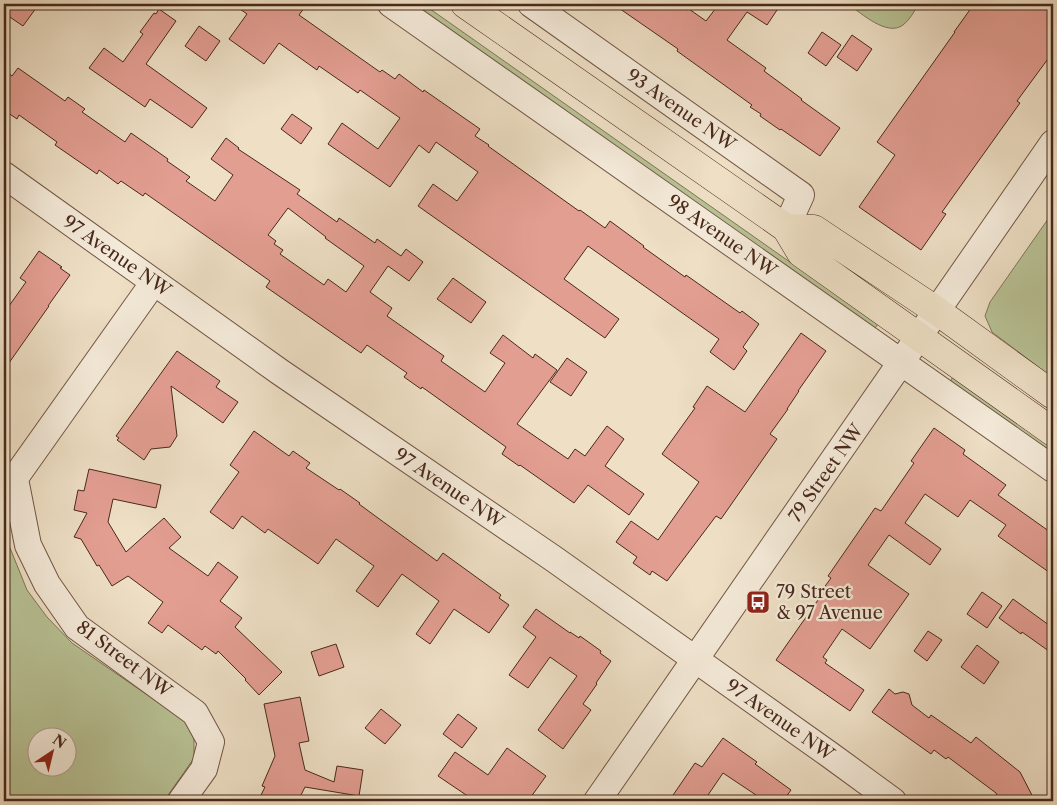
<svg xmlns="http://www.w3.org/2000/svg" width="1057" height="805" font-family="'Libre Caslon Text',serif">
<rect width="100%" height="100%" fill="#eedfc5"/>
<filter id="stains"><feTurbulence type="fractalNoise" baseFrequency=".004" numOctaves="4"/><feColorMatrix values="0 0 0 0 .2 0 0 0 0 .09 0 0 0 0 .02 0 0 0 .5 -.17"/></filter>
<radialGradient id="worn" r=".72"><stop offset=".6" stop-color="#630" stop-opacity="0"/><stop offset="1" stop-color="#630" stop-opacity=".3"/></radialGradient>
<path fill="#b8c295" stroke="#807658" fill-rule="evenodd" d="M408,4H423L878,324L873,331Z
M848,4H919C914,11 910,20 903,25C887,37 861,13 848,4Z
M1053,212V378L992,332L985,316L990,302Z
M953,377L1053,448V457L949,383Z
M4,541L8,543L27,590L47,617L72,643L185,721L194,736V758L164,801H4ZM38,738H68V768H38Z"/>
<path fill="#e39e92" stroke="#49291b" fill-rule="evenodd" d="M4,4H39L23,26L4,13Z
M233,4H307L299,15L380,72L382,70L395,79L399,74L423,92L424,90L480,129L475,136L489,145L488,146L579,211L580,210L605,228L610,221L644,246L643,247L685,277L686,275L740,313L742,311L759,324L743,347L747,351L734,370L710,352L719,339L588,246L564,279L619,319L605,338L418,206L433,184L457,201L478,172L436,142L429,153L419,145L390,187L328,144L342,123L378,149L400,118L360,90L358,93L319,66L317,70L279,43L264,64L229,39L247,14Z
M613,4H678L688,10L689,9L706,21L719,4H781L767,25L747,12L727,40L766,68L764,71L802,99L801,100L840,128L820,156L781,129L780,130L760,116L761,114L750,107L752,105L677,51L678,49Z
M974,4H1053V52L1017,101L1020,103L942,212L946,214L921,250L859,207L895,155L877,142L955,32H954Z
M159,9L176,21L146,64L207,108L192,128L150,99L145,107L89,68L104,48L123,62L143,34L140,32L154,13L156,14Z
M199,26L220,41L206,61L185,46Z
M822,32L841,45L826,66L808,53Z
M852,35L872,49L857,71L837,57Z
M18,68L65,101L68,97L85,109L82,112L125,142L131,133L168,159L167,161L190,177L186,181L215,201L233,175L211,159L226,138L239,148L238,149L300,190L297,194L337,222L339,218L375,243L377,239L401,256L406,249L423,262L409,281L388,266L370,292L392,308L387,316L444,356L441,361L485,392L505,363L490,353L503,335L533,358L535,354L557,370L517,424L568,459L575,449L585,456L607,426L624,439L605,466L644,494L629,515L588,485L574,503L520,465L519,466L502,454L506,447L422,387L421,389L404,377L407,373L367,345L361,353L266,287L270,281L145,193L143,196L121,181L118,184L99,170L97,174L55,145L57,142L19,115L17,119L4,110V70L12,76ZM288,208L326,237L325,238L364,266L346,292L328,279L324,285L280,254L283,250L274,244L276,241L268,235Z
M292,114L312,128L301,144L281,129Z
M39,251L62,267L60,268L70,275L48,306H49L4,370V313L26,282L20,278Z
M453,278L486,302L471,323L437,299Z
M801,333L826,351L798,391H799L787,409H788L770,434L777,439L721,519L716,516L667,581L652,571L650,575L633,563L637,557L616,542L631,521L658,540L699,482L662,454L695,408L693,407L707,386L745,412Z
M177,351L220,381L216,387L238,402L223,423L171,386L177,436L170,447L151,449L144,460L117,440L119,438L116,436Z
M567,358L587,372L571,396L550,382Z
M934,428L965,450L963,454L1006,485L998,495L1053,534V575L998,536L1006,525L970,500L958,517L925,494L905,523L941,549L930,565L889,535L868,565L909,594L870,649L842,629L823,657L827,660L825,663L864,690L850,711L776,660L825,590L823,589L831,578L828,576L875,508L881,511L914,463L911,461Z
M254,431L289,456L293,451L310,463L306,468L339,490L340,489L360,503L359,504L378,518L437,561L443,553L501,595L499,598L509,605L489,633L454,609L430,644L416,634L439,601L402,574L378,607L356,591L374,566L336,539L318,564L268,529L265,533L242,516L233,529L210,512L239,472L230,465Z
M89,469L161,485L156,508L113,499L108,522L126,552L164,518L181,537L169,548L208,576L218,562L238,577L220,601L242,618L235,627L282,672L259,695L245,680L246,679L218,651L216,654L205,646L202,650L168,625L162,633L148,623L163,602L128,576L112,586L99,565L97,566L81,539L74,537L87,513L74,510L78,490L84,491Z
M982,592L1002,606L987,628L967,614Z
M1013,599L1053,628V654L1022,632L1021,634L999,618Z
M536,609L570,633V632L579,638L580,636L601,651L600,653L611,661L596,683L597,684L583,704L591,710L563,749L538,730L577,676L550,657L528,688L509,675L536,637L523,627Z
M928,631L942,640L927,661L914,651Z
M336,644L344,667L319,676L311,652Z
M977,645L999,662L984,684L961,667Z
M889,689L895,694L903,692L909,694L912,705L929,718L931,715L971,743L976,737L1020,772L1035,801H1000L996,793L948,757L946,759L934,750L931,754L872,712Z
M300,697L309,741L299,743L305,770L334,782L337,766L363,770L359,796L305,787L298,801H258L265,787L262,786L275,756L264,704Z
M381,709L401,725L385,744L365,728Z
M458,714L477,728L462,748L443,734Z
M723,738L757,762L755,764L791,790L783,801H765L723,773L704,801H669L695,763L702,767Z
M507,748L546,776L528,801H475L438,776L455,752L488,775Z"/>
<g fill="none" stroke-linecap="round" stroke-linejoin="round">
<g stroke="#725646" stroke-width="28">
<path id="minor" d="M391,4L1053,469
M531,4L801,195L786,228
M4,175L280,372L554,559L830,755L893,801
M15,479L28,545L47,584L77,627L195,713L211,742L204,769L181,801
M5,492L154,282
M597,801L1053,143"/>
</g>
<g stroke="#49291b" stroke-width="29">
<path id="major" d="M465,4L786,228L801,253L1053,432
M786,228L814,229L937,311L1053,395"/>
</g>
<use href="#minor" stroke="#f4ead9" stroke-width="26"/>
<use href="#major" stroke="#eedfc5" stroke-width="28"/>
</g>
<defs>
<g id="bus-square" transform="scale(1.25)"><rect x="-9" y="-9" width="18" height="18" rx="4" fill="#8f2418" stroke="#f4ead9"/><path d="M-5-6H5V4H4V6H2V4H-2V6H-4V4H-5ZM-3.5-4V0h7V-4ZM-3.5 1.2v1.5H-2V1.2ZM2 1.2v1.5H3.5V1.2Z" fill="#fff"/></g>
</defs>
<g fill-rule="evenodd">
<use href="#bus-square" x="758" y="602"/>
</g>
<g text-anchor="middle" stroke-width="4.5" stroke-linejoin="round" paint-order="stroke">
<g font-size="18" fill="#49291b" stroke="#f4ead9">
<text transform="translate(681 110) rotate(35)" y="6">93 Avenue NW</text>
<text transform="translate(722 236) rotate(35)" y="6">98 Avenue NW</text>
<text transform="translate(117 256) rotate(35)" y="6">97 Avenue NW</text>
<text transform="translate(826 473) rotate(-55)" y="6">79 Street NW</text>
<text transform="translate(449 488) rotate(34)" y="6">97 Avenue NW</text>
<text transform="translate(124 659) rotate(37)" y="6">81 Street NW</text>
<text transform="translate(780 720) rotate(35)" y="6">97 Avenue NW</text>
</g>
<g font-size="18" fill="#49291b" stroke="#f4ead9" text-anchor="start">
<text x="776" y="598">79 Street<tspan x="776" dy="21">&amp; 97 Avenue</tspan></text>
</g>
</g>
<rect width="1057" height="805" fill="none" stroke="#eedfc5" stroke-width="20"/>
<rect x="5" y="5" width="1047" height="795" fill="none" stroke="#49291b" stroke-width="2.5"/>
<rect x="10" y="10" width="1037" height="785" fill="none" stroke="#49291b"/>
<g transform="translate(52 752) rotate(35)"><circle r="24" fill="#f4ead9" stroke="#b09d8d"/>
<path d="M0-4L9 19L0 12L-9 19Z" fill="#8f2418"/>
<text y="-8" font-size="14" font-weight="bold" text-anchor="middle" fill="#49291b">N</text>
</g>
<rect width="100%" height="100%" filter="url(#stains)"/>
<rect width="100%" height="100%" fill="url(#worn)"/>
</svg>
